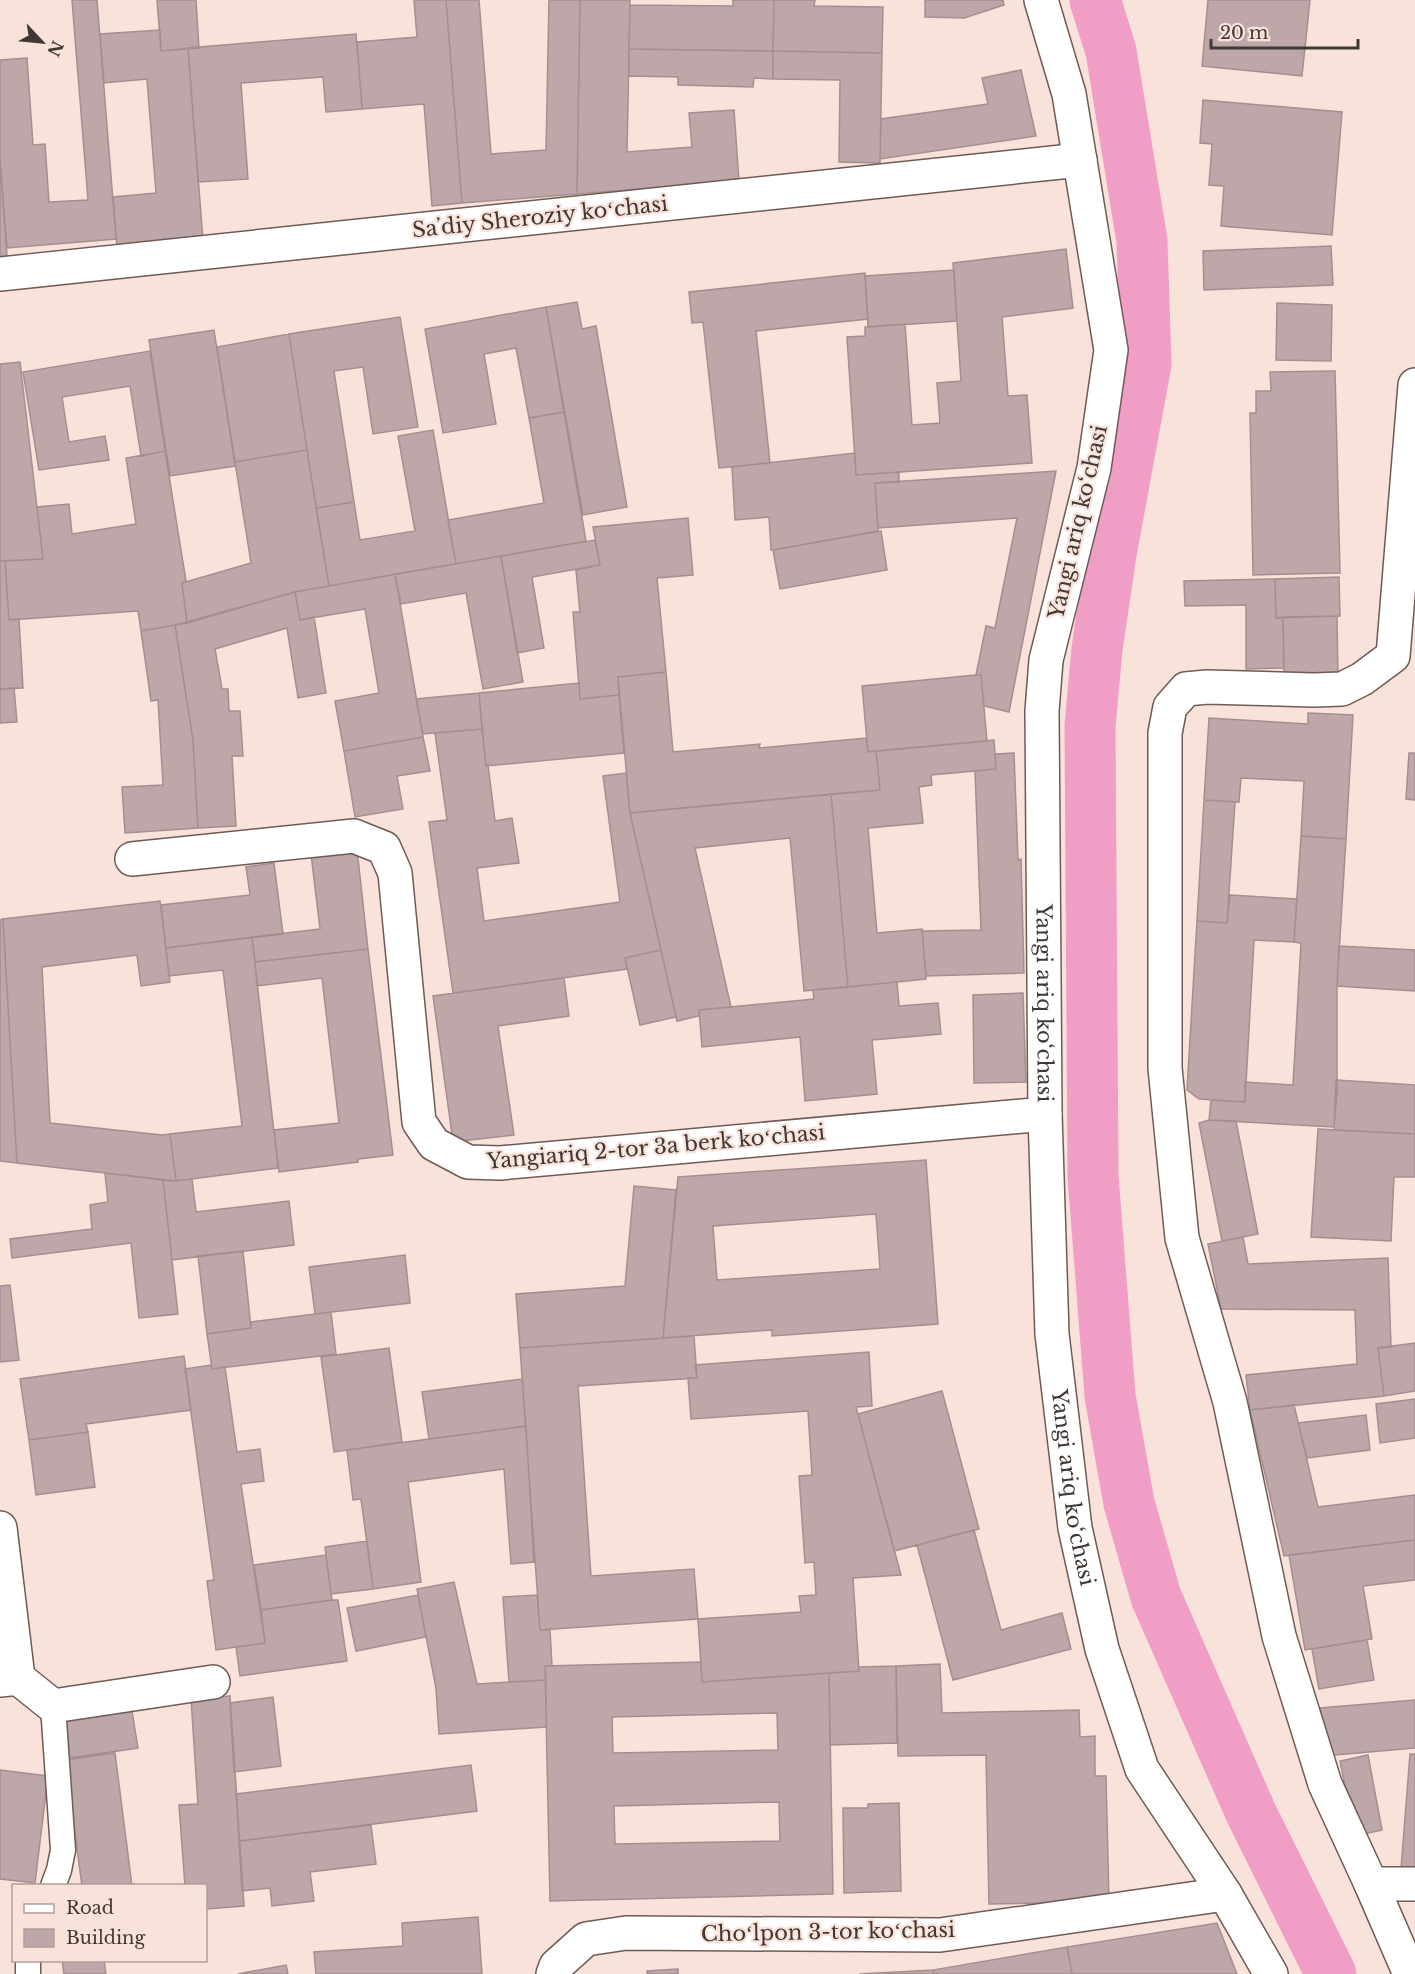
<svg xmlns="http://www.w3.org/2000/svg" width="1415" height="1974" font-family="'Libre Baskerville',serif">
<rect width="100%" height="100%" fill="#f9e2da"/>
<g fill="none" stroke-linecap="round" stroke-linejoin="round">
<path stroke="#f09ec6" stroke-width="51" d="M1095,0L1111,51L1142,241L1146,364L1111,554L1097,649L1090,726L1093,1176L1110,1396L1129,1503L1156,1597L1251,1813L1331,1974"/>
</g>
<path fill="#bea7a8" stroke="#a58e8f" stroke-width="1.5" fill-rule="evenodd" d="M72,0H97L116,239L7,248L0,160V60L27,58L33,145L45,144L49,202L88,200Z
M157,0H196L199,48L161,51Z
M414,0H446L462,203L432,206L424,104L362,109L357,42L417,37Z
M446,0H479L491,154L546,150L549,0H580L577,194L462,203Z
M580,0H630L627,152L692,147L689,113L734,110L739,181L577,194Z
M733,0H774L773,51L629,49L630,5L733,6Z
M774,0H815L814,6L883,7L882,53L773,51Z
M925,0H1003L1004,5L964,18L925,17Z
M1208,0H1310L1302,76L1202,66Z
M160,30L161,51L188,48L203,240L117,247L113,197L156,193L147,79L104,83L100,34Z
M356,34L362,109L326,112L323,77L241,83L248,179L198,182L188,48Z
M629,49L773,51V79L754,78L753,87L678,85V77L629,76Z
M773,51L882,53L880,163L839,162L840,80L773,79Z
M1021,70L1036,136L880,159L881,119L988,104L982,78Z
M1203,100L1342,112L1332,235L1221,226L1224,186L1209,185L1212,144L1200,143Z
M0,160L7,256L0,257Z
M1331,246L1333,285L1204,290L1203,251Z
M1066,249L1073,308L1002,317L1008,396L1027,395L1032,463L856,475L847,337L865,336V327L905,324L912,425L940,423L937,383L961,381L953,263Z
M954,270L957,321L868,327L865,276Z
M865,273L868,319L756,331L770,463L719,468L703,322L692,323L689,292Z
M577,302L582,329L596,326L627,507L583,515L546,307Z
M1277,303L1332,305L1331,361L1276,360Z
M546,307L564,412L529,418L516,348L484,354L496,424L443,433L425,329Z
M400,317L418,427L373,434L363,367L334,371L354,502L316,508L289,334Z
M214,330L235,466L170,476L149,340Z
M289,334L307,450L235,462L217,347Z
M150,351L165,451L141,456L130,386L62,397L69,442L105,436L109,460L39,470L23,372Z
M20,362L43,559L0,561V364Z
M1335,371L1340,573L1253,575L1250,413H1256V391H1271L1270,372Z
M564,412L586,541L456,564L448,520L544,503L529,418Z
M433,430L456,564L329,586L316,508L354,502L360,540L415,531L398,436Z
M307,450L329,586L295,592L187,623L182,583L251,563L235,462Z
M165,451L186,581L182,583L187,623L141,631L138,611L9,620L5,561L43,559L37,507L69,504L72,534L136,524L126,458Z
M855,453L856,475L899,472V482L875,483L878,531L773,550H771L769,517L735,520L732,467Z
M1056,471L1009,712L984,706L981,675H976L986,626L995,628L1017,518L878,528L875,483Z
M688,518L693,575L657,578L666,672L618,677L619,695L580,699L573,612H580L576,570L600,565L593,527Z
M881,531L887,570L780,589L773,550Z
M595,540L600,565L532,577L544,648L517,653L501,556Z
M501,556L523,682L483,689L466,593L401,604L395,574Z
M0,561H5L9,620L19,619L23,688L0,689Z
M395,574L423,737L344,751L335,701L379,693L365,609L300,620L295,592Z
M1339,577L1340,616L1276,618L1275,579Z
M1275,579L1276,618L1283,617L1284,668L1246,669V605L1185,606L1184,581Z
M295,592L300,620L314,617L326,693L298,698L287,628L215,649L222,689H228L229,711H240L243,756H232L236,826L198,828L193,740L175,625Z
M1337,616L1338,678L1284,679L1283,617Z
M175,625L193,740L198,828L125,833L122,787L163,785L158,700L151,701L141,631Z
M666,672L673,752L760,744L759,748L866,738L868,752L876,751L880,790L630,813L618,677Z
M976,675H981L987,741L868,752L862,686Z
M579,683L580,699L619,695L624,753L486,766L479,693Z
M14,688L17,722L0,723V689Z
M479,693L482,729L423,734L416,699Z
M1308,713L1353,715L1346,839L1301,836L1304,781L1241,778L1239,802L1204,800L1209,718L1308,724Z
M482,729L486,766L488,765L495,821L512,818L519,863L477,868L484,921L620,902L603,776L626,773L630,813L661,950L625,958L627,969L453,993L429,822L447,820L435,733Z
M423,737L430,771L397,776L403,809L355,817L344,751Z
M994,740L996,769L931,775L932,785L919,787L923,823L868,828L877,933L922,929L926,979L848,987L831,794L880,790L876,751Z
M1014,753L1018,860L1021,859L1024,973L926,976L922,931L981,930L975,771L996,769L995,754Z
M1409,753H1415V800L1406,799Z
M831,794L848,987L804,991L790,838L695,848L731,1007L699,1010V1016L677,1021L630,813Z
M1204,800L1235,802L1227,923L1197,921Z
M1301,836L1346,839L1337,986V1094L1334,1127L1209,1120L1211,1100L1245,1102V1082L1293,1085L1301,943L1294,942Z
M357,849L368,949L255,962L252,937L320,929L311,854Z
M274,863L283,934L166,948L161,905L250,895L246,867Z
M1230,895L1297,899L1294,942L1254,940L1245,1102L1199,1099L1187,1090L1197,921L1227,923Z
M160,901L170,982L141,986L137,955L42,967L50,1123L162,1135L170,1134L176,1181L17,1163L3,919Z
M3,919L17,1163L0,1161V920Z
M252,937L278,1168L176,1181L170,1134L242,1126L223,970L169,976L166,948Z
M1339,946L1415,950V991L1337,986Z
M368,949L393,1155L358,1159V1162L279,1172L274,1130L339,1123L322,978L257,986L255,962Z
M661,950L676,1017L640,1025L625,958Z
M564,978L569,1016L498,1026L514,1135L453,1142L433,996Z
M897,982L899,1006L938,1003L941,1034L872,1040L877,1094L805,1101L800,1037L702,1047L699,1010L814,999L813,990Z
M1023,993L1026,1082L974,1083L973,995Z
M1336,1080L1415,1085V1134L1334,1130Z
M1209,1120L1236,1121L1258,1234L1222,1241L1199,1123Z
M1318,1129L1415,1134V1177H1394L1391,1241L1311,1237Z
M926,1160L938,1324L772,1336V1330L663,1338L678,1177ZM876,1214L880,1269L717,1280L713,1226Z
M105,1173L163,1180L178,1314L139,1318L131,1243L12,1258L10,1239L92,1229L90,1205L108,1202Z
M192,1179L196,1212L289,1201L294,1245L172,1260L163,1180L172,1181Z
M634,1186L676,1190L663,1338L520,1348L516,1294L625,1286Z
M1243,1237L1248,1264L1388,1258L1391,1347L1378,1348L1384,1396L1250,1410L1246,1375L1357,1364L1355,1310L1221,1309L1208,1244Z
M243,1251L251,1328L207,1334L198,1256Z
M405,1255L410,1303L315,1314L309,1267Z
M10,1285L19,1360L0,1362V1286Z
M331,1312L336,1354L212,1369L207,1334L251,1328V1322Z
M694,1336L697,1378L578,1386L591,1576L694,1569L698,1619L540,1630L520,1348Z
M1415,1343V1391L1384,1396L1378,1348Z
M389,1348L402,1442L334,1452L321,1357Z
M869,1352L872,1406L856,1407L901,1575L853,1578L859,1671L702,1682L698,1619L801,1612L799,1596L816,1595L814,1562L805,1563L799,1476L812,1475L808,1411L691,1419L688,1378H697L695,1365Z
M184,1356L191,1410L86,1424L88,1432L29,1440L20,1379Z
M211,1365L212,1369L225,1367L237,1452L260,1449L264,1481L241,1484L265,1643L216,1650L207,1581L214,1580L185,1369Z
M522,1379L526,1426L429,1439L422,1392Z
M942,1391L979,1529L894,1551L858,1414Z
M1415,1399V1438L1380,1443L1376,1404Z
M1294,1405L1318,1507L1415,1495V1540L1284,1556L1250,1410Z
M1366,1415L1370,1450L1307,1458L1298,1423Z
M526,1426L534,1562L511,1564L504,1469L408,1482L421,1582L373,1589L361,1499L353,1500L347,1450Z
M88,1432L95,1487L36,1495L29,1440Z
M974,1530L1001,1630L1062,1613L1071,1649L953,1680L917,1545Z
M1415,1540V1580L1363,1586L1372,1639L1305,1650L1289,1555Z
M367,1541L373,1589L331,1594L325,1547Z
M326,1555L332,1600L261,1610L254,1565Z
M454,1582L477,1684L546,1680V1727L439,1734L436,1688L417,1589Z
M418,1595L426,1637L356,1651L347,1608Z
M537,1595L540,1630H550L552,1666H545L546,1680L509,1682L503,1597Z
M332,1600H338L347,1661L240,1676L236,1647L265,1643L261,1610Z
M1367,1640L1374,1680L1319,1689L1312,1649Z
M701,1662L702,1682L829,1673L833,1894L550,1901L545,1666ZM777,1713L778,1750L613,1753L612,1717ZM779,1802L780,1841L615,1844L614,1806Z
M940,1664L942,1713L1079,1710L1080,1737L1095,1736V1776H1106L1109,1902L989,1904L986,1755L898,1756L896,1666Z
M896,1666L897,1743L830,1745L829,1673L859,1671V1667Z
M230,1696L244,1906L206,1909V1886H185L179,1805L198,1804L191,1699Z
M273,1697L281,1766L234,1772L230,1703Z
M1415,1700V1748L1324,1756L1320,1708Z
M132,1711L138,1748L70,1758L65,1719Z
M115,1753L132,1886H82L65,1760Z
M1410,1754H1415V1870L1401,1869Z
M1368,1755L1382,1830L1355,1836L1340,1761Z
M471,1765L477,1811L239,1841L236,1794Z
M0,1770L48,1776L35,1883L0,1879Z
M899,1803L901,1891L844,1893L843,1808H868V1804Z
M371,1825L376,1864L310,1872L314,1901L272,1906L270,1888L242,1891L239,1841Z
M478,1917L482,1974H316L314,1952L403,1946L402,1923Z
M1217,1923L1237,1974H1072L1067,1947Z
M1067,1947L1072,1974H934L933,1970Z
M62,1960H104L106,1974H64Z
M286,1965L288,1974H238Z
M678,1969V1974H647V1971Z
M933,1970L934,1974H859Z"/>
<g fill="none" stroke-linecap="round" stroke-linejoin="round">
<g stroke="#6e5b54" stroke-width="27">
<path id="lane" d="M53,1706L63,1850L59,1870L53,1886
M28,1960V1974"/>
</g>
<g stroke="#6e5b54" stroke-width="36">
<g id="street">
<path id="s1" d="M1041,0L1069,94L1111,350L1094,468L1046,660L1042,711L1045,1114L1052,1334L1075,1528L1102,1649L1142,1769L1225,1894L1271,1974"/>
<path d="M0,274L1080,160"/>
<path d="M132,859L354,836L384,848L395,873L419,1122L434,1144L468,1162L500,1163L1045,1114"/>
<path d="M0,1528L18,1678"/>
<path d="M0,1680L18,1678L53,1706L213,1682"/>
<path d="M1371,1884H1415"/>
<path d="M553,1974L556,1966L586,1939L626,1933L940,1935L1225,1894"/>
<path d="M1410,1974L1371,1884L1325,1784L1279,1636L1230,1402L1182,1238L1165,1068V733L1170,707L1186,689L1207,687L1314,690L1342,689L1362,679L1393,656L1415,385"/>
</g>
</g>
<use href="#lane" stroke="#fff" stroke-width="24"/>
<use href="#street" stroke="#fff" stroke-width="33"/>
</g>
<g text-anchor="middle" stroke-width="4.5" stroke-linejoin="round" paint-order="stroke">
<g font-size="21" fill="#403834" stroke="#f9e2da">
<text transform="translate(540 217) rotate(-6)" y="7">Saʼdiy Sheroziy koʻchasi</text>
<text transform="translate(1078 522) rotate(-77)" y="7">Yangi ariq ko‘chasi</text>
<text dy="7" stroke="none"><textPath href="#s1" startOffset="1018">Yangi ariq ko‘chasi</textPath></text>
<text transform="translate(656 1147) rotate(-5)" y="7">Yangiariq 2-tor 3a berk koʻchasi</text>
<text dy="7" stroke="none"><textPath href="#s1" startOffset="1504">Yangi ariq ko‘chasi</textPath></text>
<text transform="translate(828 1932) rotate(-1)" y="7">Choʻlpon 3-tor koʻchasi</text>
</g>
</g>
<rect x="12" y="1884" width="195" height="78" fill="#f9e2da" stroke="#af9e98" stroke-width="1.5"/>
<rect x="24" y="1904" width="30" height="9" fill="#ffffff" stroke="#af9e98" stroke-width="1.5"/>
<text x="66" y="1914" font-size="18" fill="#403834">Road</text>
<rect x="24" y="1929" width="30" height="18" fill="#bea7a8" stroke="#af9e98" stroke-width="1.5"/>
<text x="66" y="1944" font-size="18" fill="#403834">Building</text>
<g transform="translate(42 42) rotate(116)" stroke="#f9e2da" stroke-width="4.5" paint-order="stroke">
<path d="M0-4.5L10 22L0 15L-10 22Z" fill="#403834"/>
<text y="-9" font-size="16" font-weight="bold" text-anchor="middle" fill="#403834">N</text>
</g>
<path d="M1211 39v9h147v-9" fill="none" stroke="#403834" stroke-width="3"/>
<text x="1220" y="39" font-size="18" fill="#403834" stroke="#f9e2da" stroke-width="4.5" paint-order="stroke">20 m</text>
</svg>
